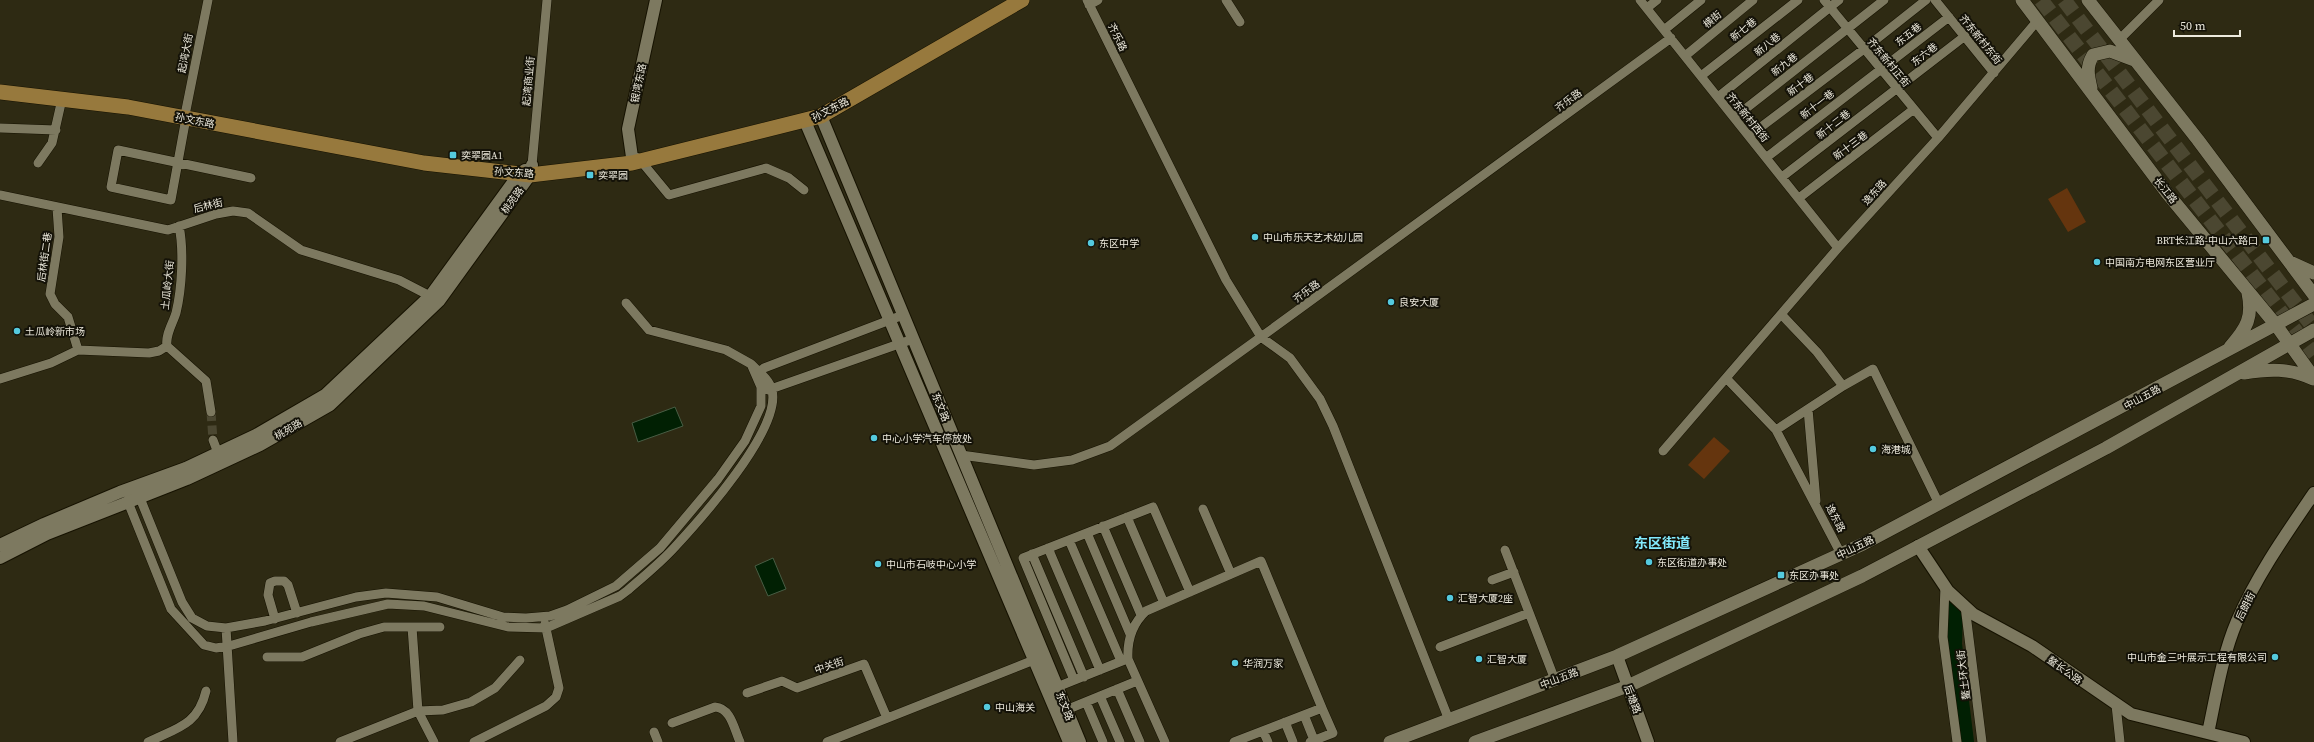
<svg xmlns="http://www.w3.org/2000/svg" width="2314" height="742" font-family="'Source Serif 4','Noto Sans SC',serif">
<rect width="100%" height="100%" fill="#2e2a13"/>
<path fill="#65350e" d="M2067,188L2086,222L2068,232L2048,199Z
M1714,437L1730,451L1704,479L1688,465Z"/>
<path fill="#012003" stroke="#485d44" d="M675,407L683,426L638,442L632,423Z
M773,558L786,589L768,596L755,566Z"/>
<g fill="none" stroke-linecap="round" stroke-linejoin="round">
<path stroke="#012003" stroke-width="16" d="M1955,607L1954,644L1966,742"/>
<path stroke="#4b4731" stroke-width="9" stroke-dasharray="9 4.5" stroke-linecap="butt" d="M211,412L213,440"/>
<path stroke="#4b4731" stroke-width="15" stroke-dasharray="15 8" stroke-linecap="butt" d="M2041,0L2314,355
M2064,0L2314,328"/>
<g stroke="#161200" stroke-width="10">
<path id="minor" d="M1087,0L1226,280L1261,337L1671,38
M1226,0L1240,22
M1640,0L1838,248
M1824,0L1938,138
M1935,0L1994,73
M1089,5L1098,0
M1647,8L1657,0
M1664,30L1701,0
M2119,40L2159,0
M1685,56L1753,0
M1701,76L1798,0
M1718,97L1839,0
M186,110L208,0
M1735,117L1884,0
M186,118L171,200L111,187L118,150L251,178
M0,128L56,130
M1749,136L1864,49L1926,0
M1767,157L1949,17
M641,161L669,195L766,168L789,178L804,190
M38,163L52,143L62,99
M532,165L547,0
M1782,177L1965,36
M0,195L168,230L216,214L233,211L248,213L301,250L399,280L430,296
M1799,198L1914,109
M57,208L59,237L50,294L55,304L68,317L78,350
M167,346C165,335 173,323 176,313C182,288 184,250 179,226
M759,377V372L764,368L903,315
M1726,378L1776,430L1841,554
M0,379L51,363L78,350L149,353L159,351L167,346L206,381L211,412
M1843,386L1873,369L1939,504
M768,390L913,339
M1808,409L1816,501
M1776,430L1843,386L1817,352L1781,314
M213,440L218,453
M1663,451L1838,248L1938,138L2038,20
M961,455L1034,465L1072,460L1110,446L1261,337L1290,358L1320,399L1333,426L1449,720
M135,494L140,498L182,602L192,618L207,626L226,628L265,621L356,597L386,593L437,597L503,617L526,618L550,616L567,610L616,586L660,548L718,479L745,441L761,406V387L751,364L726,350L649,330L626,303
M129,496L128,502L171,609L204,645L216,648L229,646L311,622L388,604L424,606L508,627L546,628L620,596L628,590C643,577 659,564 673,549C699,521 782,429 772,390C769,379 758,371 751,364
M1203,509L1231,574
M1127,517L1164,603
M1103,526L1141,615
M1087,533L1130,634
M1069,540L1121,661
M1048,548L1100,670
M1505,550L1555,680
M1032,554L1084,677
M1492,580L1514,572
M1945,587L1943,637L1957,742
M1965,606L1982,742
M275,619L268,595L270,583L275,581H284L288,585L297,613
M412,627H440
M226,628L233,742
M1440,647L1529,613
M267,657H302L359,634L384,627H412L418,711L434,742
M1074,680L1023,558L1153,507L1190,592
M1057,687L1127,659
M1117,689L1140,742
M747,693L782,681L797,688L864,664L887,718
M1100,696L1120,742
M1086,702L1103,742
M2116,705L2120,742
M1066,710L1137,681
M1304,715L1314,740
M1285,722L1293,742
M672,723L715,707C731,708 734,729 740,742
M1263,731L1268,742
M654,732L658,742
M148,742C177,728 198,725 206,691
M340,742L418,711L443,710L471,702L495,688L520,660
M474,742L546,706L556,697L559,688L545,624
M827,742L1034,660
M1165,742L1128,659C1127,640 1132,624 1146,611L1261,561L1322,708L1234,742
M1310,742L1333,733L1322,708"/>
</g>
<g stroke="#161200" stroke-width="14">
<path id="tertiary" d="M821,116L1080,742
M805,121L1069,742
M641,161L632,157L628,129L656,0
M0,545L44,524L120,492L186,468L256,435L325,395L431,295L519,174L525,170
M1918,546L1948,591L1973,614L2032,646L2131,714L2244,742
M0,558L47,534L187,479L260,445L330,405L439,301L530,175L532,165
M1617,656L1648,742
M2208,733C2216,696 2222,656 2237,621C2257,575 2286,534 2314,493"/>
</g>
<g stroke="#161200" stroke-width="14">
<path id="secondary" d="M2022,0L2167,193L2276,325L2314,378
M2088,0L2198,140L2314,295
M2091,88C2088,75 2086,67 2093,55L2110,51L2134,60
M2292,263L2314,273
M2230,347C2247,328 2253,317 2248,293
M2244,373C2269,369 2290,368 2313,379
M1390,742L1617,656L1863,544L2314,304
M1475,742L1628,686L1862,576L2106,448L2314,330"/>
</g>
<g stroke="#161200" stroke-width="16">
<path id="primary" d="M0,92L128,107L424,163L530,175L632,163L821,116L1022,0"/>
</g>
<use href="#minor" stroke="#7d7960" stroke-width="9"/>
<use href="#tertiary" stroke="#7d7960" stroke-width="12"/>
<use href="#secondary" stroke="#7d7960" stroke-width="13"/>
<use href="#primary" stroke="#97793d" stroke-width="15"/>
</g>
<g fill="#54cade" stroke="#141208" stroke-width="1.5">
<rect x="449" y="151" width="8" height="8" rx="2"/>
<rect x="586" y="171" width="8" height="8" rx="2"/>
<circle cx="1255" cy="237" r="4"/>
<rect x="2262" y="236" width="8" height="8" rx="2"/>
<circle cx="1091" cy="243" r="4"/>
<circle cx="2097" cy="262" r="4"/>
<circle cx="1391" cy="302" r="4"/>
<circle cx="17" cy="331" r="4"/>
<circle cx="874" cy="438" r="4"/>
<circle cx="1873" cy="449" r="4"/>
<circle cx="1649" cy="562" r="4"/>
<circle cx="878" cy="564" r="4"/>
<rect x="1777" y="571" width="8" height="8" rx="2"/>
<circle cx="1450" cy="598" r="4"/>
<circle cx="2275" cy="657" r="4"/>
<circle cx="1479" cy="659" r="4"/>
<circle cx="1235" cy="663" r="4"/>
<circle cx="987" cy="707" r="4"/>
</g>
<g text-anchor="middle" stroke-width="4" stroke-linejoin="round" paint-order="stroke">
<g font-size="10" fill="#edeadd" stroke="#141208">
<text transform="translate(1712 19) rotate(-39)" y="4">横街</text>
<text transform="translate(1743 29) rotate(-38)" y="4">新七巷</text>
<text transform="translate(1908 34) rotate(-38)" y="4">东五巷</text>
<text transform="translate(1118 37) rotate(64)" y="4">齐乐路</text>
<text transform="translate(1981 39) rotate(51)" y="4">齐东新村东街</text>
<text transform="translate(1767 44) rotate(-39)" y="4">新八巷</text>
<text transform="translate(185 53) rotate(-79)" y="4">起湾大街</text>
<text transform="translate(1924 54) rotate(-38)" y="4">东六巷</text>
<text transform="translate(1889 62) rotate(50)" y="4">齐东新村正街</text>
<text transform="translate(1784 64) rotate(-38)" y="4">新九巷</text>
<text transform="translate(528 81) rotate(-85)" y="4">起湾商业街</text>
<text transform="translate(638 83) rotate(-78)" y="4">银湾东路</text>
<text transform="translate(1800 84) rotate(-37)" y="4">新十巷</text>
<text transform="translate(1568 100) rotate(-36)" y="4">齐乐路</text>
<text transform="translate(1817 104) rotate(-38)" y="4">新十一巷</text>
<text transform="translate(830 109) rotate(-27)" y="4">孙文东路</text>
<text transform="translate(1748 117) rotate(51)" y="4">齐东新村西街</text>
<text transform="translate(195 120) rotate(11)" y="4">孙文东路</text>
<text transform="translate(1833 124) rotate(-38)" y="4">新十二巷</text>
<text transform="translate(1850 145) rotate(-37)" y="4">新十三巷</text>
<text transform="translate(514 172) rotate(4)" y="4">孙文东路</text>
<text transform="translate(2166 190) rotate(52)" y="4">长江路</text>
<text transform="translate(1874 192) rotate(-48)" y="4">逸东路</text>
<text transform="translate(512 200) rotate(-54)" y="4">桃苑路</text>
<text transform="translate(208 205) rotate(-14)" y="4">后林街</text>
<text transform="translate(44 257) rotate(-82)" y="4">后林街二巷</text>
<text transform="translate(167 285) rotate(-84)" y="4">土瓜岭大街</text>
<text transform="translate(1306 291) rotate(-36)" y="4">齐乐路</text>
<text transform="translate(2142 397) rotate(-28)" y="4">中山五路</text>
<text transform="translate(941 407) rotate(68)" y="4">东文路</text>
<text transform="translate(288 429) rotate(-30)" y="4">桃苑路</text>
<text transform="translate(1836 518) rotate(63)" y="4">逸东路</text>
<text transform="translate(1855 547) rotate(-26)" y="4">中山五路</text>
<text transform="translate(2245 606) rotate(-63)" y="4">后朗街</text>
<text transform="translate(829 665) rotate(-19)" y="4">中关街</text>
<text transform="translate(2065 670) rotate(36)" y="4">鳌长公路</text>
<text transform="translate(1963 675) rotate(-97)" y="4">鳌土环大街</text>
<text transform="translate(1559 678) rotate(-21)" y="4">中山五路</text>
<text transform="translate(1633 699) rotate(70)" y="4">后塘路</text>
<text transform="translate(1065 706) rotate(68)" y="4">东文路</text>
</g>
<g font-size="10" fill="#edeadd" stroke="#141208" text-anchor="start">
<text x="461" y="159">奕翠园A1</text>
<text x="598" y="179">奕翠园</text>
<text x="1263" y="241">中山市乐天艺术幼儿园</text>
<text x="2258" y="244" text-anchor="end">BRT长江路-中山六路口</text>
<text x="1099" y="247">东区中学</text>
<text x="2105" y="266">中国南方电网东区营业厅</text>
<text x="1399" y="306">良安大厦</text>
<text x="25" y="335">土瓜岭新市场</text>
<text x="882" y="442">中心小学汽车停放处</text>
<text x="1881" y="453">海港城</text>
<text x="1657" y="566">东区街道办事处</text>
<text x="886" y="568">中山市石岐中心小学</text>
<text x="1789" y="579">东区办事处</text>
<text x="1458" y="602">汇智大厦2座</text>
<text x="2267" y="661" text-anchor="end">中山市金三叶展示工程有限公司</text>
<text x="1487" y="663">汇智大厦</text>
<text x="1243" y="667">华润万家</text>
<text x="995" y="711">中山海关</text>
</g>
<g font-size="14" font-weight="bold" fill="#83ebfe" stroke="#141208">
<text x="1662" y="548">东区街道</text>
</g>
</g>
<path d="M2174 30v6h66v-6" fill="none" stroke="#edeadd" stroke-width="2"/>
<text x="2180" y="30" font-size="12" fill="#edeadd" stroke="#141208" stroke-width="3" paint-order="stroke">50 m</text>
</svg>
